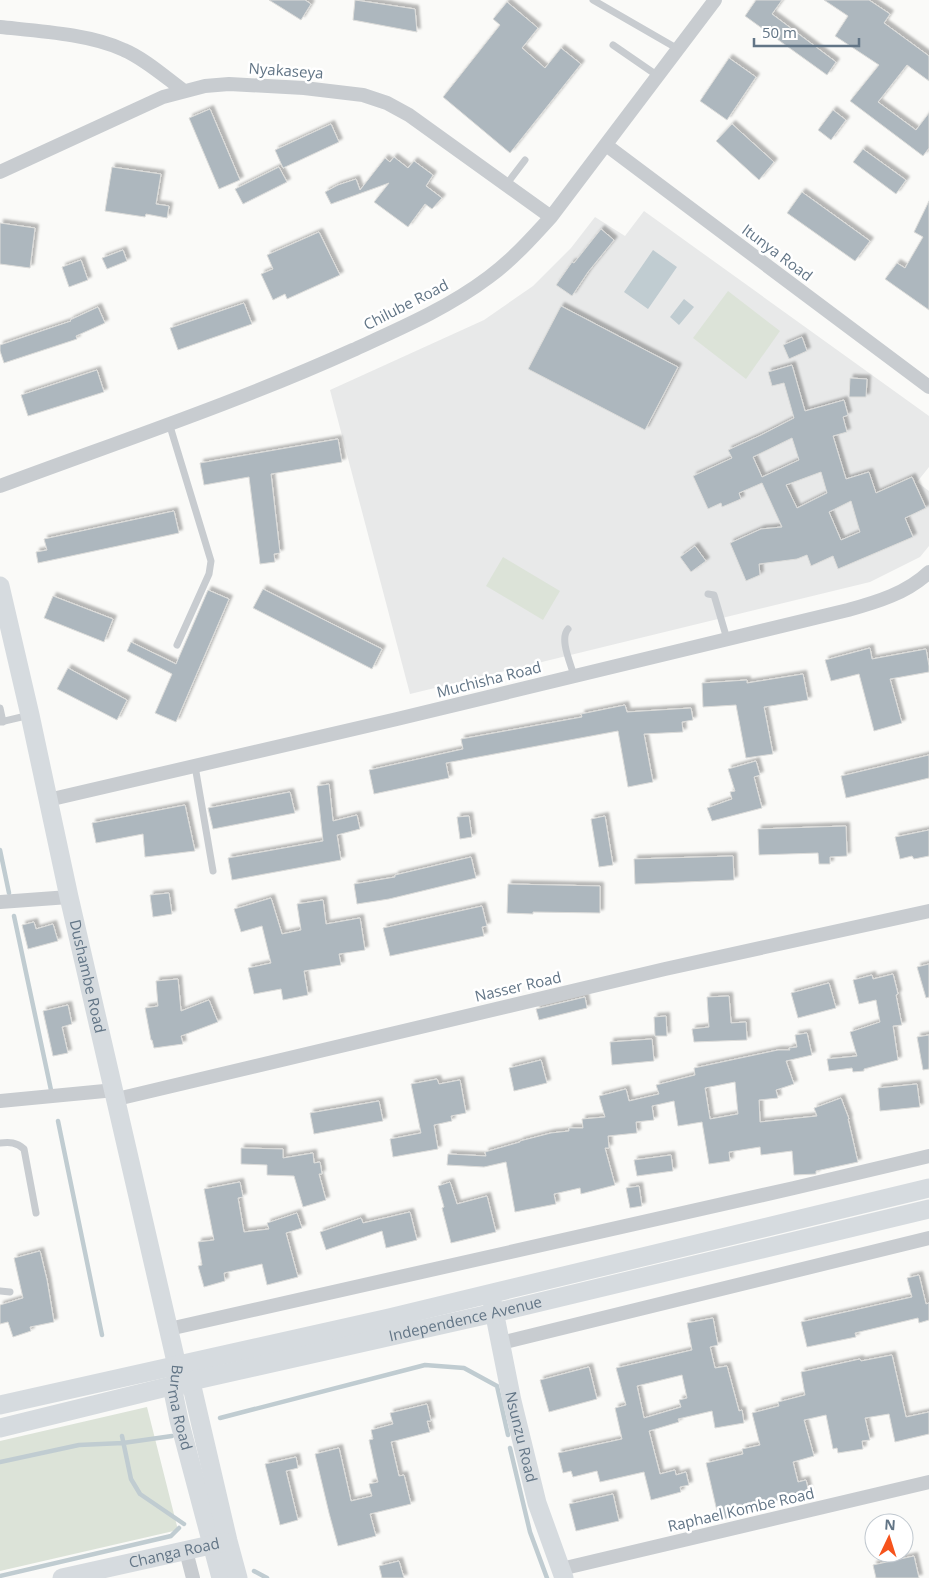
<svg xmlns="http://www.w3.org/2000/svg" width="929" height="1578" font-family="'Open Sans',sans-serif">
<defs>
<filter id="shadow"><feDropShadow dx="3.5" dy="-3.5" stdDeviation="1" flood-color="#0004"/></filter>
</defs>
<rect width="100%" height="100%" fill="#fafaf8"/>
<path fill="#e8e9e9" d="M644,211L929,416V467L917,482L929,491V546L920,557L870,582L410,694L330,390L484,320L533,286L571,248L595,217L625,236Z"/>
<path fill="#dce3d8" d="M728,291L780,331L746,379L693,338Z
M503,557L560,591L543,620L486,586Z
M147,1407L178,1530L0,1571V1441Z"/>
<path fill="#c0ccd1" d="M653,250L677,267L648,309L624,292Z
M684,299L694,307L679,325L670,317Z"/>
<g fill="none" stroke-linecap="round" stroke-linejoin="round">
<path stroke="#c0ccd1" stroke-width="4.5" d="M0,850L9,893
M14,916L51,1090
M58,1121L102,1335
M220,1418L425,1365L464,1368L497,1386L508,1435
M122,1436L131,1479L140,1494L184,1524
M510,1448L530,1532L547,1578
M0,1462L79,1445L123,1443L172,1436
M254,1571L267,1578
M0,1576L171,1536L179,1528"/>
</g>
<path fill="#adb7be" stroke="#dcdcda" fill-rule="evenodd" filter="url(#shadow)" d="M269,0H305L311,4L301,20Z
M355,0L415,9L417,32L353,20Z
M756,0H782L772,14L836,62L827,75L745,16Z
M824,0H869L890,14L884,23L929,56V81L907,65L878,102L916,130L929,113V148L923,156L850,101L879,65L835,36L848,16Z
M507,2L538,28L522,48L545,68L561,48L581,64L510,153L443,97L500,25L493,19Z
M729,58L756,77L727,120L700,101Z
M210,109L240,180L219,189L189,118Z
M833,110L846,120L831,140L818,130Z
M331,124L339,142L283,168L275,150Z
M732,124L774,162L759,180L716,141Z
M863,149L906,180L896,194L853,162Z
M394,157L408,168L414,161L433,175L426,186L442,198L432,209L425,204L408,227L374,202L389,183L331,204L325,192L338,185L356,179L360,190L385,158L390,162Z
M112,167L161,174L156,204L169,206L167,218L146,214L145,217L105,211Z
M279,167L287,182L243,204L235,189Z
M802,192L870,241L855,261L787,213Z
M929,201V310L885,279L897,263L905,268L923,237L914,232Z
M0,223L35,228L30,268L0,264Z
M601,229L614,240L588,272L572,296L556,285L572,262L574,263Z
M319,232L340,275L287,299L285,294L273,300L261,274L273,269L267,255Z
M123,250L127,261L107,269L102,258Z
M81,260L88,280L69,287L62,267Z
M244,303L252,324L178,350L170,328Z
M561,306L678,367L645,430L528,369Z
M98,307L105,323L76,336L77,339L4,363L0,351V345L71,321L70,320Z
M802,337L807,351L789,359L783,345Z
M792,365L805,411L844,400L848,415L843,417L847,432L833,436L846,479L869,472L876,493L912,477L926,508L905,518L913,537L838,569L833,556L811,566L807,555L797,559L759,564L760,575L746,581L730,543L761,529L782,527L762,483L739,493L741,499L722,507L721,503L708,509L693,476L732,458L728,450L761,435L794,418L784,383L772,386L768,372ZM792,438L799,460L762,477L753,457ZM821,472L827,493L797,508L786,485ZM851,501L860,532L841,540L829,512Z
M97,370L104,392L28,416L21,395Z
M850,378L867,379L866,397H849Z
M338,439L342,462L271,474L280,553L274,554L275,562L260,564L249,477L204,485L200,463Z
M174,511L179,533L38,563L36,552L47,550L44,539Z
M695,546L706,561L691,572L680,557Z
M263,589L382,649L372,669L253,608Z
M208,590L229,599L176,722L155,713L172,674L127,651L131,642L176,664Z
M53,596L113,619L104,642L44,618Z
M870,648L872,659L926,649L929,666V672L890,679L902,723L874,731L859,674L831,681L825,660Z
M68,668L127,700L117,720L57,689Z
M803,674L808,700L764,707L773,754L746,758L736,705L703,707L702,683L747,680V683Z
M625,705L627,712L691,708L693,720L682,722L683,732L644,734L653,782L628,787L618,731L446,763L449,778L374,794L369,770L463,749L461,739L582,717L581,714Z
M929,755V778L846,798L841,776Z
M756,761L760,775L754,777L762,808L712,821L707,808L732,799L730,792L735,791L728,769Z
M329,784L333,821L357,815L360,829L337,835L341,860L232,880L228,858L323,841L317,786Z
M290,792L295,813L213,829L208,808Z
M185,805L195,851L145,857L143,834L96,843L92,823Z
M469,816L472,837L460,839L457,817Z
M605,816L613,865L599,867L591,819Z
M846,826L847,856L830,857V864H819L818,853L759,855L758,829Z
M929,830V856L914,859L912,856L900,859L895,837Z
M733,856L734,880L635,884L634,859Z
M471,857L476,878L389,899L357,904L354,884L395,877V875Z
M508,884L600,886V913L533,912V914L507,913Z
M169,893L172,914L153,917L150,895Z
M271,898L282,934L301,930L297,904L323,900L326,924L360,918L365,950L339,954L341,965L304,971L308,995L283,1000L281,989L254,994L248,968L271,963L262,926L241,932L234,909Z
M482,906L487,926L482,927L484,936L390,956L383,928Z
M34,922L36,929L53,924L58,941L28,949L22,925Z
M929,964V997L926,998L917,967Z
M893,974L898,994L896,995L902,1025L893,1026L898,1060L864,1069V1071L853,1072L852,1068L829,1071L827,1059L857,1056L850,1032L880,1022L876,1000L859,1004L853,980L872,975L873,979Z
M178,979L181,1011L209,1000L218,1022L181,1036L183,1044L154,1048L152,1040H151L145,1008L158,1006L156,981Z
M829,983L836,1008L798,1018L791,993Z
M729,996L731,1023L746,1022L747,1040L694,1042L692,1029L709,1027L707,997Z
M585,997L587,1008L539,1020L536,1009Z
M68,1005L72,1024L62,1027L68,1053L53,1056L43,1011Z
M666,1016L667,1036H655L654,1017Z
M807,1033L812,1055L786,1061L794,1084L776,1090L778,1098L759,1100L760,1122L817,1116L814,1108L841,1098L849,1119H848L858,1162L816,1171V1174L794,1175L792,1151L761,1155L760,1147L729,1152L730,1161L709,1164L702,1122L678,1126L674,1101L652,1106L654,1120L636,1122L637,1133L608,1136L609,1148H605L615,1185L581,1194L580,1188L554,1194L556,1204L515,1212L506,1162L484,1167L447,1165L448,1154L486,1156L485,1152L520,1142V1141L551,1133L569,1131V1128H583L582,1119L605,1117L599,1096L626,1089L629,1101L659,1094L656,1085L695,1075L694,1068L778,1050H790L789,1048L797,1047L795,1035ZM735,1082L738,1114L710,1119L705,1088Z
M929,1035V1069L923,1070L917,1037Z
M652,1039L654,1061L612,1065L610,1042Z
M541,1060L547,1083L514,1091L509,1068Z
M437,1079L439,1084L460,1080L466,1113L451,1116L452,1121L434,1125L438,1149L393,1157L390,1139L421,1133L411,1084Z
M917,1084L920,1107L880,1111L878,1088Z
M379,1101L383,1121L314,1134L310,1113Z
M241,1148L283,1149V1158L313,1153L314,1163L320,1162L322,1174H319L326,1200L303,1207L294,1176L267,1175V1165L241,1164Z
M671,1155L673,1171L637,1176L634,1160Z
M240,1182L243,1197L238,1198L244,1232L269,1229L267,1223L297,1213L302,1228L286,1233L298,1277L267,1285L262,1264L224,1273L225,1281L204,1287L198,1266L202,1265L198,1242L214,1240L204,1189Z
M450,1182L457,1204L487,1196L496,1232L451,1243L442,1208L444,1207L438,1186Z
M639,1186L642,1206L630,1208L626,1188Z
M410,1212L417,1240L386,1248L382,1231L326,1250L320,1232L361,1218L363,1223Z
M40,1251L47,1280L54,1322L30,1327L31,1331L13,1337L8,1322L0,1324V1305L23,1298L14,1258Z
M919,1275L926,1304L929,1303V1320L919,1323L918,1318L855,1333L856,1337L807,1347L801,1322L912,1297L907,1278Z
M713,1318L718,1345L710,1347L715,1368L727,1366L739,1411L742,1410L744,1423L715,1428L712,1411L678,1419L679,1422L649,1431L660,1474L675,1470L676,1475L686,1472L689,1485L680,1487L681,1492L651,1500L644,1472L600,1482L597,1471L573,1477L571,1471L563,1473L558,1453L622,1439L615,1408L626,1405L616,1368L692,1350L687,1323ZM682,1375L687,1398L679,1400L681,1407L644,1418L637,1386Z
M892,1355L906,1417L929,1412V1434L895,1442L889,1414L865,1418L870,1440L862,1441L863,1449L838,1453L837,1448L833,1449L826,1415L804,1420L814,1456L793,1462L798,1482L806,1480L809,1493L763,1504L764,1510L719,1520L706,1463L743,1454L742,1449L760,1445L752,1413L779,1406L778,1402L805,1395L801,1372L860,1359L861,1361Z
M589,1367L597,1399L549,1412L540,1380Z
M427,1404L431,1421H427L430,1432L391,1442L399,1476L404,1475L411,1504L370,1514L376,1536L338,1546L329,1513L315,1454L339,1448L351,1501L372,1496L369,1484L378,1482L369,1440L373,1439L371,1430L393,1424L390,1413Z
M296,1457L298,1468L286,1471L298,1520L280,1525L265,1464Z
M613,1494L619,1521L576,1531L569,1504Z
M914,1556L919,1578H876L873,1565Z
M399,1561L404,1578H382L379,1566Z"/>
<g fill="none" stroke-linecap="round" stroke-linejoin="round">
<path stroke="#c8ccd0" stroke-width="7" d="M593,0L678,49
M613,45L658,76
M506,185L525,160
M169,423L211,561L209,574L177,645
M708,594L714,595L727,639
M568,629C559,639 571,664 574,676
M0,708L3,722
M0,722L30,715
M195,766L213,871
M0,1143C10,1142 16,1142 24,1149L36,1213
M0,1291L10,1292"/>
<path stroke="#c8ccd0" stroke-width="14" d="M0,27C38,31 90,34 124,50C145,59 165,77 184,91
M606,145L929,387
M0,172L163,97L205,86L229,84L304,88L363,95L387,103L409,115L551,217
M0,486C118,442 238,402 353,350C399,329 448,308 489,277C512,260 532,238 551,217L715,0
M48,800L397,719L848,610C877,602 907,593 929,572
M0,902L69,897
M117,1099L665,969L929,911
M0,1101L115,1090
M169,1329L794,1188L929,1156
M501,1343L929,1238
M186,1551L193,1578
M561,1569L929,1482"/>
<g stroke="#d6dbdf" stroke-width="19">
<path id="s1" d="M0,586L30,715L69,897L177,1366L174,1396L179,1420L221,1578"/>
<path id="s2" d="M492,1301L512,1401L537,1503L564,1578"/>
<path d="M182,1373L193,1391L228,1541L238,1578"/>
<path d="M0,1405L389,1318L929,1188"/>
<path id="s3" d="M0,1428L187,1382L494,1313L929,1209"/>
<path id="s4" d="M62,1578L224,1542"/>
</g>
</g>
<g text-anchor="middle" stroke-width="5" stroke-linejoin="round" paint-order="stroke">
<g font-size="15" fill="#627586" stroke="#fff">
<text transform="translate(286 71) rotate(4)" y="5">Nyakaseya</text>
<text transform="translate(777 253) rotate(37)" y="5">Itunya Road</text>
<text transform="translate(406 305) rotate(-27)" y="5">Chilube Road</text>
<text transform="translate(489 680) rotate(-14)" y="5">Muchisha Road</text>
<text dy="5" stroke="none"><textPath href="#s1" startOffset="400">Dushambe Road</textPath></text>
<text transform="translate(518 987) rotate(-13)" y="5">Nasser Road</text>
<text dy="5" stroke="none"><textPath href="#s3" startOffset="478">Independence Avenue</textPath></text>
<text dy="5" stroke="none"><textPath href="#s1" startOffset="842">Burma Road</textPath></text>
<text dy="5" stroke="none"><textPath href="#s2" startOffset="139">Nsunzu Road</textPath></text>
<text transform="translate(741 1510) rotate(-13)" y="5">Raphael Kombe Road</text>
<text dy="5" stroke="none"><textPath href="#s4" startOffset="115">Changa Road</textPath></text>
</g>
</g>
<g transform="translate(889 1538) rotate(4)"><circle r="24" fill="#ffffff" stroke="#c0c8cf"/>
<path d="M0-4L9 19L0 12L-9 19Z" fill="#f6531c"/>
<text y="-8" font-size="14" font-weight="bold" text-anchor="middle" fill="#627586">N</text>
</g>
<path d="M754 38v8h105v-8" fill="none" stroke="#627586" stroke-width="2.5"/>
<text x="762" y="38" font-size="15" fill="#627586" stroke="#ffffff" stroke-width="4" paint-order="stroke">50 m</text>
</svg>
